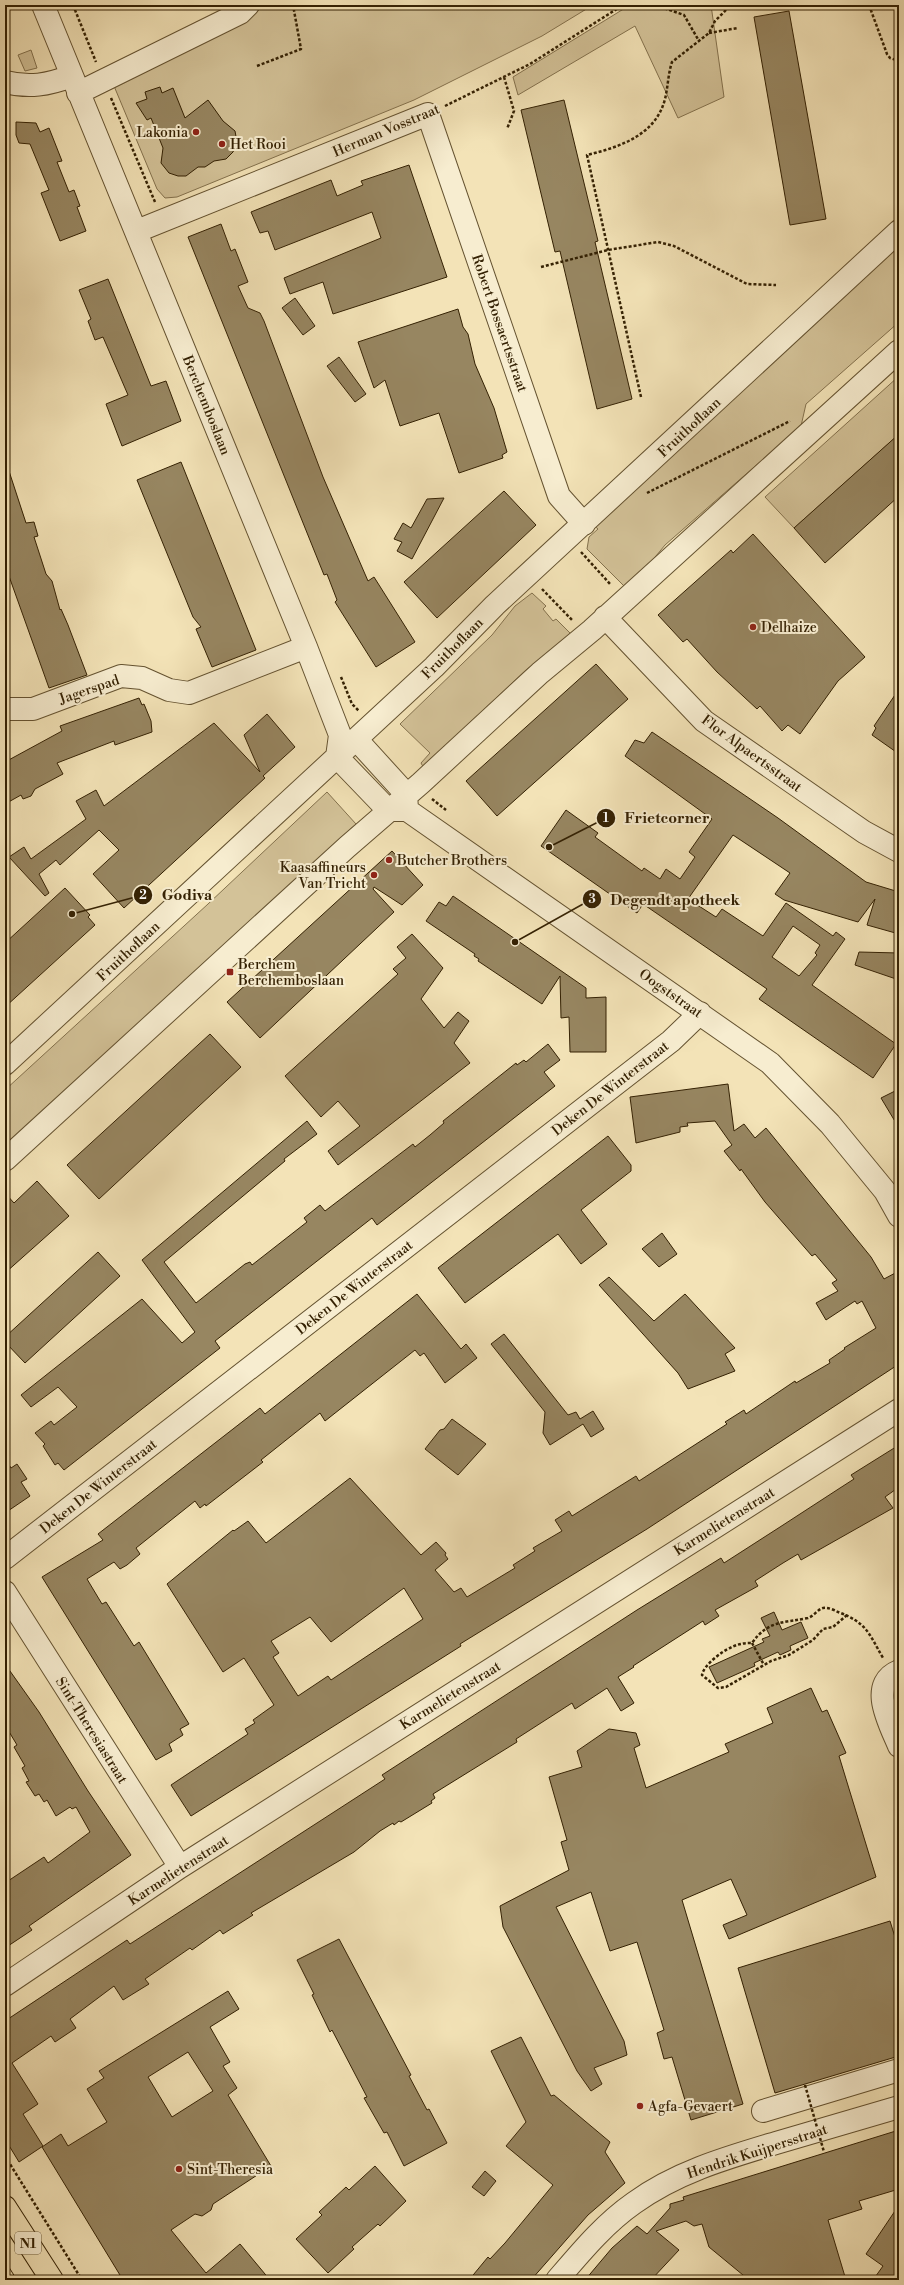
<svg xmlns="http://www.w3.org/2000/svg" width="904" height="2285" font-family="'Libre Bodoni',serif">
<rect width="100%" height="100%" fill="#f3e3b7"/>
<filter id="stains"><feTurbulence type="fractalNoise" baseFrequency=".005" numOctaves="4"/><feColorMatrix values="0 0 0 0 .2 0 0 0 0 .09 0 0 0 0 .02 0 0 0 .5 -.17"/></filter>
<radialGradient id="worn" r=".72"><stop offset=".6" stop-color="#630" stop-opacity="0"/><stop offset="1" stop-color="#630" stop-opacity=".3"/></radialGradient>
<path fill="#d3c298" stroke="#84724e" d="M261,5H593L542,36L414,100L177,197L165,198L157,189L114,86L254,13Z
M630,5H711L724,97L678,118L635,26L518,95L513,77Z
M31,50L37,68L25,71L18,55Z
M899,240V322L806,404L801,426L665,545L628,590L587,549L589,537L598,529L589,521Z
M899,376V438L897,436L794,528L765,497Z
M532,593L546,606L543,609L553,621L556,619L575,638L527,669L461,731L426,772L421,763L430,753L400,724L492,635L515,606Z
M327,792L356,824L5,1148V1090L208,904Z"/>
<path fill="#978661" stroke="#342103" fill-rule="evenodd" d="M789,11L826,219L790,225L754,17Z
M160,87L162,93L173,88L185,118L208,100L223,121L235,131L237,142L233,152L226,159L214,161L205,167H198L186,176H178L169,173L161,163L163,148L151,118L147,120L136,103L147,99L145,92Z
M564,100L598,241L595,242L632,399L597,409L560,251L555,252L521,110Z
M16,122L36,123L40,132L49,128L62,161L57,162L69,192L74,190L80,206L77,207L86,231L60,241L41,193L49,190L30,144L19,143L16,135Z
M409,165L447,277L333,314L323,282L290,294L284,278L381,238L372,212L275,250L268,231L260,233L251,212L331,180L337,196L363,185L361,181Z
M221,224L231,251L235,249L248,282L238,286L248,308L260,313L264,321L323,477L368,581L374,577L415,642L376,667L335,602L337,600L327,574L324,575L188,237Z
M108,279L151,386L166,381L181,421L122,446L106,404L128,395L103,337L95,340L88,321L91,319L79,290Z
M295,298L315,326L303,335L282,308Z
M458,309L463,327L468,334L475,364L494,408L507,452L502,455L503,458L459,473L439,413L400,426L385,380L374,388L358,342Z
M339,357L366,394L355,402L327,366Z
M899,434V496L825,563L794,528Z
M181,462L256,650L212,667L196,629L201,627L193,617L137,480Z
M5,468H8L26,523L34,522L38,536L34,537L46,574L52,581L60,610L61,609L68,625L87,675L49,688L5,565Z
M504,491L536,525L437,618L404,582Z
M444,498L412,559L397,551L402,542L394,539L403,523L411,528L427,499Z
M753,534L865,657L838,681L800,734L788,725L782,731L760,706L757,709L717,672L687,639L683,642L658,615L731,550L733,553Z
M596,664L628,699L497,816L466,781Z
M899,689V754L872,735L876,728L874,726Z
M139,698L142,705L144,704L151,721L152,732L115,745L114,741L57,763L63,774L35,789L31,796L23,799L21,795L5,804V762L62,731L60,726Z
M267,714L295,747L263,776L265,778L124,908L93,874L119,850L99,830L60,865L56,860L39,874L49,893L45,896L9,857L24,847L31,859L86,819L76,801L96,790L104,806L214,723L260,772L244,735Z
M652,732L778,818L866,882L899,892V934L867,925L875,899L858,922L784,900L775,894L790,873L733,835L688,899L716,917L722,909L763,936L786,903L833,936L836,932L845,939L812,985L896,1044L873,1078L759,999L767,989L643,904L637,913L541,846L566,810L598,833L595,837L642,871L644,868L660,879L666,869L680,879L695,857L689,852L712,819L625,756L635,740L644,743ZM793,926L820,945L815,953L817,955L799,976L772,957Z
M392,851L423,885L402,905L374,887L373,889L394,912L260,1038L227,1002Z
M65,888L90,915L88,917L95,925L5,1007V943Z
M453,896L586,988V998L606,997V1052H570L569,1017L561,1018L560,976L542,1004L478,961L479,959L474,956L475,954L426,921L439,902L446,906Z
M412,934L443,968L421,999L444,1028L458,1012L469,1021L454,1043L470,1063L338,1165L328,1151L360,1126L338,1101L321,1117L285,1076L398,974L393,969L406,958L397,947Z
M859,952L899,953V980L855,965Z
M210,1034L241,1067L99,1199L67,1165Z
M548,1044L560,1060L544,1072L555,1086L377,1225L372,1218L215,1341L220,1348L64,1470L58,1463L55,1465L43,1446L45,1444L35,1433L51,1421L54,1425L77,1407L58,1387L31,1407L21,1395L142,1299L182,1343L195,1332L142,1260L307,1121L317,1134L284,1159L285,1161L164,1262L196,1303L245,1264L250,1262L252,1265L307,1222L304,1218L320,1205L325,1211L413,1144L415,1147L430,1135L444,1123L443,1121L516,1063L517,1065L524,1060L526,1062Z
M728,1084L734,1131L744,1124L755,1138L766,1128L871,1257L884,1279L899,1271V1364L647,1529L460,1644L461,1646L191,1816L171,1785L248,1734L245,1729L255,1723L253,1720L274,1705L244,1658L223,1672L167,1584L233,1530L234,1531L248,1521L266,1543L350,1478L421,1555L436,1542L446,1553L445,1555L448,1559L435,1570L454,1592L461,1588L467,1597L515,1568L513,1565L535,1551L533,1548L562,1531L555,1520L569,1511L572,1516L636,1476L639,1481L727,1424L725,1422L744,1410L746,1414L795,1381L796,1383L830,1363L829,1360L845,1349L844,1348L876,1328L862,1301L857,1304L855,1301L826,1320L816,1303L838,1291L832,1283L837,1280L815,1254L812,1256L765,1202L741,1169L740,1171L724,1151L732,1145L715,1121L687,1123L688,1126L680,1127V1132L636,1143L630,1097ZM404,1588L423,1619L331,1680L328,1676L298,1696L273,1657L279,1653L271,1641L310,1617L331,1642Z
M899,1089V1128L881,1098Z
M608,1136L631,1165V1171L581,1210L607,1244L581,1264L558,1234L465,1303L438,1268Z
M37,1181L69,1216L5,1273V1193L14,1203Z
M662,1233L677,1254L659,1267L642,1249Z
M98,1252L120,1276L25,1363L5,1342V1337Z
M609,1277L654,1321L685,1294L735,1348L725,1354L735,1371L688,1389L678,1373L599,1285Z
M417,1294L461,1349L466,1344L477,1358L445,1383L424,1353L420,1356L415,1350L325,1421L320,1413L261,1460L263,1462L206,1506L205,1504L200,1508L195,1501L136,1548L140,1554L127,1565L120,1569L114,1562L87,1579L102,1604L106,1602L134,1646L139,1642L189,1724L180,1729L183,1735L169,1744L172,1751L156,1760L42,1577L103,1540L98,1534L260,1408L265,1414Z
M504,1334L568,1415L576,1412L580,1419L593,1411L604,1429L591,1437L583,1424L550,1445L543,1433L545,1412L491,1344Z
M452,1419L486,1444L458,1475L425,1449L440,1430L444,1429Z
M899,1445V1487L885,1497L893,1508L801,1560L798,1554L783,1563L755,1581L758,1586L715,1610L719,1616L705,1625L703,1621L633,1666L634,1667L618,1677L634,1703L621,1711L607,1688L575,1709L572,1703L516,1739L517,1742L433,1794L435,1798L431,1801L432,1803L401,1822L399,1821L394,1825L393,1823L380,1831L354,1852L251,1913L253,1915L223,1934L220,1930L192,1950L190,1948L145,1979L149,1984L123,2000L114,1986L70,2019L76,2028L55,2042L51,2036L12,2063L38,2104L23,2114L43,2146L19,2162L5,2139V2021L127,1940L130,1944L385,1779L382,1775L637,1610L721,1558L724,1563L780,1527L840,1488L854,1479L851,1475Z
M5,1458L11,1468L17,1464L27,1479L21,1482L30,1496L5,1513Z
M774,1612L782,1630L801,1622L808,1638L790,1646L791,1650L780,1655L778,1652L754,1663L755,1666L717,1683L709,1667L764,1642L762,1639L770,1636L761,1618Z
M5,1664L39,1712L88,1791L131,1855L29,1926L32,1930L5,1948V1883L44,1857L48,1863L90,1832L76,1807L72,1809L70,1807L56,1816L47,1800L44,1802L39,1794L35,1796L26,1782L29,1781L22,1768L25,1766L14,1747L17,1745L5,1725Z
M811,1688L822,1712L827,1710L846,1753L839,1756L876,1877L729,1939L723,1925L747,1915L731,1879L682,1900L743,2104L691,2120L672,2057L664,2059L657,2033L664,2030L637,1942L610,1951L591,1892L556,1907L624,2041L627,2055L594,2068L602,2084L591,2091L577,2071L503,1927L500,1906L569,1870L561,1842L567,1840L549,1777L582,1767L577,1751L609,1729L636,1733L640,1745L634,1748L646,1788L729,1752L725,1744L773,1723L767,1708Z
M890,1921L899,1950V2056L775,2093L738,1968Z
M339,1939L411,2075L409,2076L427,2110L429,2109L447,2143L404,2166L387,2132L384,2133L364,2098L367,2097L332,2030L330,2032L312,1995L314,1994L297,1960Z
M228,1991L239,2009L210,2027L230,2062L223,2066L237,2088L228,2095L271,2166L213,2204L211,2210L202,2216L195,2214L171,2230L206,2273L240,2244L270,2280H123L42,2147L61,2134L68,2146L107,2122L87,2089L104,2078L99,2071ZM188,2052L213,2091L172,2117L148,2077Z
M521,2037L551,2096L554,2095L610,2142L605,2152L625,2183L588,2215L531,2280H469L488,2257L490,2259L505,2243L553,2185L506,2146L526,2122L491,2051Z
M899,2130V2189L859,2201L862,2209L828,2220L846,2280H749L709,2247L702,2224L694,2226L686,2221L656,2231L679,2250L651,2280H585L612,2248L637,2226L647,2234L670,2208V2204L684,2200L683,2197Z
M375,2166L406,2201L380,2226L378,2224L352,2247L354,2249L328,2273L296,2239L322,2215L319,2212L346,2187L349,2190Z
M485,2171L496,2181L484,2196L472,2187Z
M899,2205V2280H873L883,2266L866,2254Z"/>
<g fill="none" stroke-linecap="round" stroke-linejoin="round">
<g stroke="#645230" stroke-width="24">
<path id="minor" d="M43,5L306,647L340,735L337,757
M5,82C29,88 48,85 71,76
M78,93L240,13L248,5
M137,231L428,114L559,496L584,524
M605,617L704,721L864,832L899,851
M5,709H33L121,676L142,678L169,690L189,693L306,647
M356,739L406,794L407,809
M337,757L388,810H407L770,1063L830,1124L885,1191L899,1216
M5,1064L434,667L495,605L899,231
M5,1160L347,847L421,783L540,673L592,630L899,351
M5,1558L671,1041L700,1013
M5,1592L180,1867
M899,1671C867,1684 890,1724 899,1746
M5,1985L180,1867L899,1410
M763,2111L899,2070
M557,2280C581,2252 604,2224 634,2203C677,2172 726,2158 776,2143C817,2131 858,2119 899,2107"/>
</g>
<g stroke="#342103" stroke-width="24">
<path id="major" d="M5,2207L52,2280"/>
</g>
<path stroke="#342103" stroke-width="2.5" stroke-dasharray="3 2" stroke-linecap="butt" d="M73,5L96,62
M655,5L684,15L699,41
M869,5L887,54L890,58L899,61
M709,33L738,28
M257,66L301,49L293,5
M504,77L514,111L507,129
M111,98L155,202
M445,106L530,64L623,5
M541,267L608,250L658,242L674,246L747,284L776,285
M641,397L587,155C620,147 656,135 665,99C668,87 668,74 672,62L709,33L715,21L731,5
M647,493L790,421
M581,552L611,585
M542,589L573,621
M341,677L352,704L359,711
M432,799L446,810
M847,1615L833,1627L823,1629L813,1640L789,1655L771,1661L726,1687L718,1688L702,1675C703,1666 722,1651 730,1648C737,1644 744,1643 752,1643C768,1620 784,1623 808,1618C814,1616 818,1609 823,1608C828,1607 834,1610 838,1612C867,1623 868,1632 883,1658
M752,1643L764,1665
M5,2156L82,2280"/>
<use href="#minor" stroke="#f7edd0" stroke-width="22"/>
<use href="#major" stroke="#f3e3b7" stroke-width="22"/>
<path stroke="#342103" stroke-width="1" d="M5,2261L17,2280
M5,2278L6,2280"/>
<path stroke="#342103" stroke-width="2.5" stroke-dasharray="3 2" stroke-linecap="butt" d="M805,2085L824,2152"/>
</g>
<g fill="#8f2418" stroke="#f7edd0" stroke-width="1.5">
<circle cx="196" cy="132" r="4"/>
<circle cx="222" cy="144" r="4"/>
<circle cx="753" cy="627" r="4"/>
<circle cx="389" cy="860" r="4"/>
<circle cx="374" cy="875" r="4"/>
<rect x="226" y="968" width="8" height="8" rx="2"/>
<circle cx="640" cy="2106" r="4"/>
<circle cx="179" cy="2169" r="4"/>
</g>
<g text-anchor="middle" stroke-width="4" stroke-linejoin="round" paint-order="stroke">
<rect fill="#f7edd0" stroke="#6e5e40" stroke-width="1" x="15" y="2232" width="26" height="22" rx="3"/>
<g font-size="13" font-weight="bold" fill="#342103">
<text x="28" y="2248">N1</text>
</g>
<g font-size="14" fill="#342103" stroke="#f7edd0">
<text transform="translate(386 130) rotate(-23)" y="5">Herman Vosstraat</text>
<text transform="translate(500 323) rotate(71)" y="5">Robert Bossaertsstraat</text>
<text transform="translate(207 405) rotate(68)" y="5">Berchemboslaan</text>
<text transform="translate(689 427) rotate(-43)" y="5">Fruithoflaan</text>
<text transform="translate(452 648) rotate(-45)" y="5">Fruithoflaan</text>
<text transform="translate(89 689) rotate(-19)" y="5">Jagerspad</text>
<text transform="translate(752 753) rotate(36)" y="5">Flor Alpaertsstraat</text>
<text transform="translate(128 951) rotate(-43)" y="5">Fruithoflaan</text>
<text transform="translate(671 993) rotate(35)" y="5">Oogststraat</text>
<text transform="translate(610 1088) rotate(-38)" y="5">Deken De Winterstraat</text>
<text transform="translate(354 1287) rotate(-38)" y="5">Deken De Winterstraat</text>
<text transform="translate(98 1486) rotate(-38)" y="5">Deken De Winterstraat</text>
<text transform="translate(724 1521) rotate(-32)" y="5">Karmelietenstraat</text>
<text transform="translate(450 1695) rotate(-32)" y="5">Karmelietenstraat</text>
<text transform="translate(92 1730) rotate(58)" y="5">Sint-Theresiastraat</text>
<text transform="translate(178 1870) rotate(-33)" y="5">Karmelietenstraat</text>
<text transform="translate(757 2151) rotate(-18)" y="5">Hendrik Kuijpersstraat</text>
</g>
<g font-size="14" fill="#342103" stroke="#f7edd0" text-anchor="start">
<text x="188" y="137" text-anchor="end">Lakonia</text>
<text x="230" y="149">Het Rooi</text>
<text x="761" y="632">Delhaize</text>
<text x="397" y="865">Butcher Brothers</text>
<text x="366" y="872" text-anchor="end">Kaasaffineurs<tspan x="366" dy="16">Van Tricht</tspan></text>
<text x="238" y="969">Berchem<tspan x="238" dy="16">Berchemboslaan</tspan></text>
<text x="648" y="2111">Agfa-Gevaert</text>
<text x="187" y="2174">Sint-Theresia</text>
</g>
</g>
<path fill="none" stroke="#342103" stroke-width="1.5" d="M549 847L606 818M72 914L143 895M515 942L592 899"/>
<g fill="#342103" stroke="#f7edd0" stroke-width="1.5">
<circle cx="549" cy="847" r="4"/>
<circle cx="72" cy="914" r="4"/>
<circle cx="515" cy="942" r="4"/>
<circle cx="606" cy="818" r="10"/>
<circle cx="143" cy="895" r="10"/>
<circle cx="592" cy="899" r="10"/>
</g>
<g font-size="12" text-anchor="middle" font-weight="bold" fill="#fff">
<text x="606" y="822">1</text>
<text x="143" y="899">2</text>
<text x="592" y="903">3</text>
</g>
<g font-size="15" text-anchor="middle" font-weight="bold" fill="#342103" stroke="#f7edd0" stroke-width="4" stroke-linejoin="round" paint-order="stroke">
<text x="667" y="823">Frietcorner</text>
<text x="187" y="900">Godiva</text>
<text x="675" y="905">Degendt apotheek</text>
</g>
<rect width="904" height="2285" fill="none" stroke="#f3e3b7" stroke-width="20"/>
<rect x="6" y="6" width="892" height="2273" fill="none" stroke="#342103" stroke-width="2"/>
<rect x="10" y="10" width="884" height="2265" fill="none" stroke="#342103"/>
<rect width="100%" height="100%" filter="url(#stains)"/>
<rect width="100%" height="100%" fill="url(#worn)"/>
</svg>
